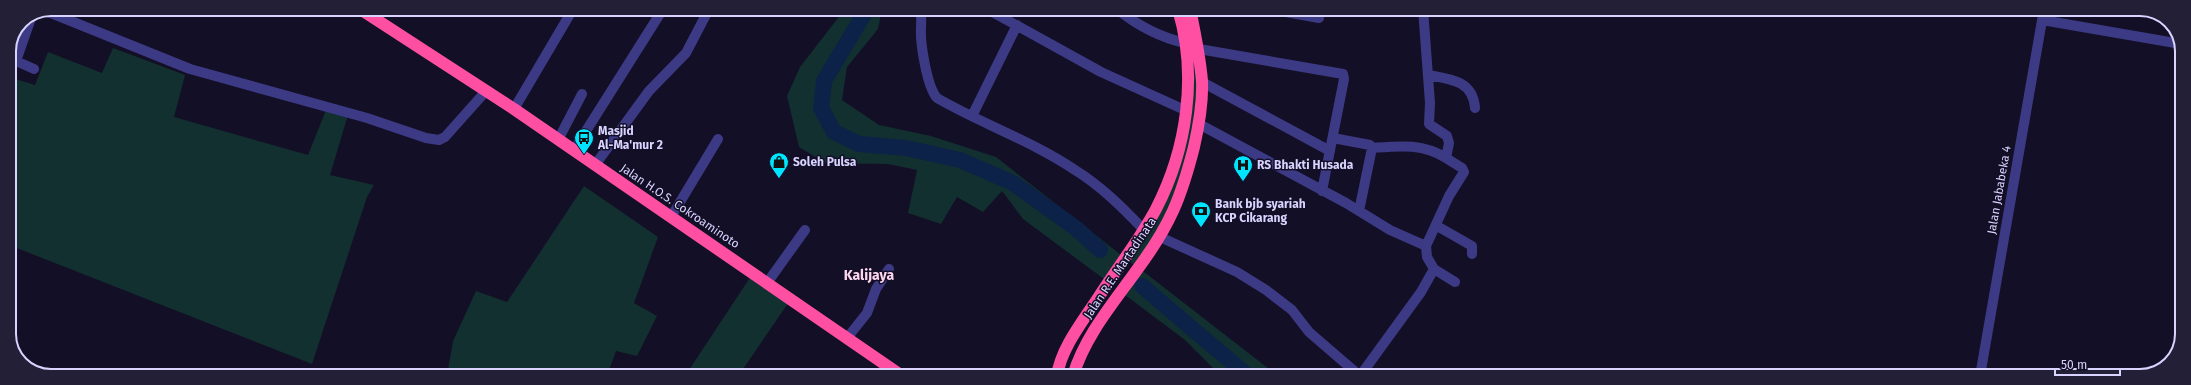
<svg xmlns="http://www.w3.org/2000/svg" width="2191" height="385" font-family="'Fira Sans',sans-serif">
<rect width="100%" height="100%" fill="#130f26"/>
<path fill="#12302f" d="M845,9H882L878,29L847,67L842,100L879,125L931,136L996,157L1125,258L1155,210L1186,111L1179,15L1202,82L1185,182L1139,268L1278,376H1221L1185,340L1121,292L1138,268L1125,258L1108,282L1023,219L1002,191L983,212L957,197L941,224L908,213L917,170L888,164L825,163L799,147L787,96L800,67Z
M113,48L185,75L174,117L308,155L326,110L348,115L330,175L374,185L367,197L312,364L9,245V77L35,85L48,52L102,73Z
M584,186L658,237L634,303L657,316L637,356L616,351L607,376H447L453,341L476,291L507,302Z
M753,273L791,299L741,372L746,376H685Z"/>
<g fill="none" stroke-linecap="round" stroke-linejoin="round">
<path stroke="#0c2248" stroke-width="16" d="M867,9L824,81L821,108L834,132L859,144L906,148L960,160L1013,183L1077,229L1100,250
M1142,286L1248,376"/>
<path stroke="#3d3a85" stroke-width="10" d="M920,9C922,16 921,21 921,28C920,43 927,87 937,98C982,124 1032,141 1075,170C1101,186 1123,208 1144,230
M987,9L1101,72L1187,111
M1117,9C1138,26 1159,37 1185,43
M1269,9L1319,18
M46,11L190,69L367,118L426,138L439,140L445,137L486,91
M31,18L16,61L34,69
M2042,20L2181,44
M1199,49L1343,74L1344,79L1322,191
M1428,75C1451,79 1473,81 1475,108
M1202,82L1330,151
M514,109L573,9
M972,116L1017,25
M1199,124L1346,203L1390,230L1426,246
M1333,138L1370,145L1372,148L1359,211
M558,140L582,94
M1372,148C1399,146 1422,143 1446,158
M574,150L663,9
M595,165L649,91L686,53L709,9
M671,217L718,139
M1437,226L1472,246V254
M1160,237L1237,272L1266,290L1292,310L1309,332L1360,376L1421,292L1434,269L1427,257L1426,246L1449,196L1464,172L1462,168L1446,158L1449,143L1447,136L1429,124L1430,103L1423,9
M1434,269L1455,282
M767,283L805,230
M847,338L867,313L876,289L889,269
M1980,376L2044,9"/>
<path stroke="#ff4fa3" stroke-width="12" d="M360,9L514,109L902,376
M1057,376C1061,348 1083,321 1098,298C1117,268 1139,241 1156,209C1187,149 1198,75 1178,9
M1073,376C1085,335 1115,301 1139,267C1170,225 1181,198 1194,147C1199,125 1203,103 1202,81C1200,57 1195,33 1190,9"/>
</g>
<defs>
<g id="bus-pin" transform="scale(1)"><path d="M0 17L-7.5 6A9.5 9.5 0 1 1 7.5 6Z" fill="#00e5ff" stroke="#130f26"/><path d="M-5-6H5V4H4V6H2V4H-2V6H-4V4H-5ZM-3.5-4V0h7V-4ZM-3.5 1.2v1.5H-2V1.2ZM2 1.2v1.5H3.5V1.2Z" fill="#111"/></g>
<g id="shop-pin" transform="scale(1)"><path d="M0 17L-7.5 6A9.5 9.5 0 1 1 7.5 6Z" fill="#00e5ff" stroke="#130f26"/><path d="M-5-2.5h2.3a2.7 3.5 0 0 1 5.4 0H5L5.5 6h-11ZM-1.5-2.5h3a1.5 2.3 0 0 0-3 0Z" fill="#111"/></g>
<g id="hospital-pin" transform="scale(1)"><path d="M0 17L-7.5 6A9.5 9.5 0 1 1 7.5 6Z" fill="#00e5ff" stroke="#130f26"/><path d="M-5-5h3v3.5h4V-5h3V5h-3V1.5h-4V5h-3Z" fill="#111"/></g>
<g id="bank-pin" transform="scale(1)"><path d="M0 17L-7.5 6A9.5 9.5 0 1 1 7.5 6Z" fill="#00e5ff" stroke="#130f26"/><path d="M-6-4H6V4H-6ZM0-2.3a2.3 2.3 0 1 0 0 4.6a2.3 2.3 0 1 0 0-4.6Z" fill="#111"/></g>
</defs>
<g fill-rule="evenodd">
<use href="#bus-pin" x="584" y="138"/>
<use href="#shop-pin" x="779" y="162"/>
<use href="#hospital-pin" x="1243" y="165"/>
<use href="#bank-pin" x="1201" y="211"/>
</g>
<g text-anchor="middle" stroke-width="3" stroke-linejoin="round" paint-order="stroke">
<g font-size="12" font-weight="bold" fill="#d9d4ff" stroke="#130f26" text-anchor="start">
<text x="598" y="135">Masjid<tspan x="598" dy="14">Al-Ma'mur 2</tspan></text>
<text x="793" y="166">Soleh Pulsa</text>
<text x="1257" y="169">RS Bhakti Husada</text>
<text x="1215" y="208">Bank bjb syariah<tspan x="1215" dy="14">KCP Cikarang</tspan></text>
</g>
<g font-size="12" fill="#d9d4ff" stroke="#130f26">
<text transform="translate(1999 190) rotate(-80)" y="4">Jalan Jababeka 4</text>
<text transform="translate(680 206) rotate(34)" y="4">Jalan H.O.S. Cokroaminoto</text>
<text transform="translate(1120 268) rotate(-56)" y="4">Jalan R.E. Martadinata</text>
</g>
<g font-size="14" font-weight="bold" fill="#ffd6f0" stroke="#130f26">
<text x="869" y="280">Kalijaya</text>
</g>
</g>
<path d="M0 0H2191V385H0ZM51 16H2140A35 35 0 0 1 2175 51V334A35 35 0 0 1 2140 369H51A35 35 0 0 1 16 334V51A35 35 0 0 1 51 16Z" fill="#231f37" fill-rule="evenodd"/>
<path fill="none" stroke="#d9d4ff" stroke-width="2" d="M51 16H2140A35 35 0 0 1 2175 51V334A35 35 0 0 1 2140 369H51A35 35 0 0 1 16 334V51A35 35 0 0 1 51 16Z"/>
<path d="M2055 369v6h65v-6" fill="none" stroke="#d9d4ff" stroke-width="2"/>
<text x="2061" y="369" font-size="12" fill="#d9d4ff" stroke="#130f26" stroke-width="3" paint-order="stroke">50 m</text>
</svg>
